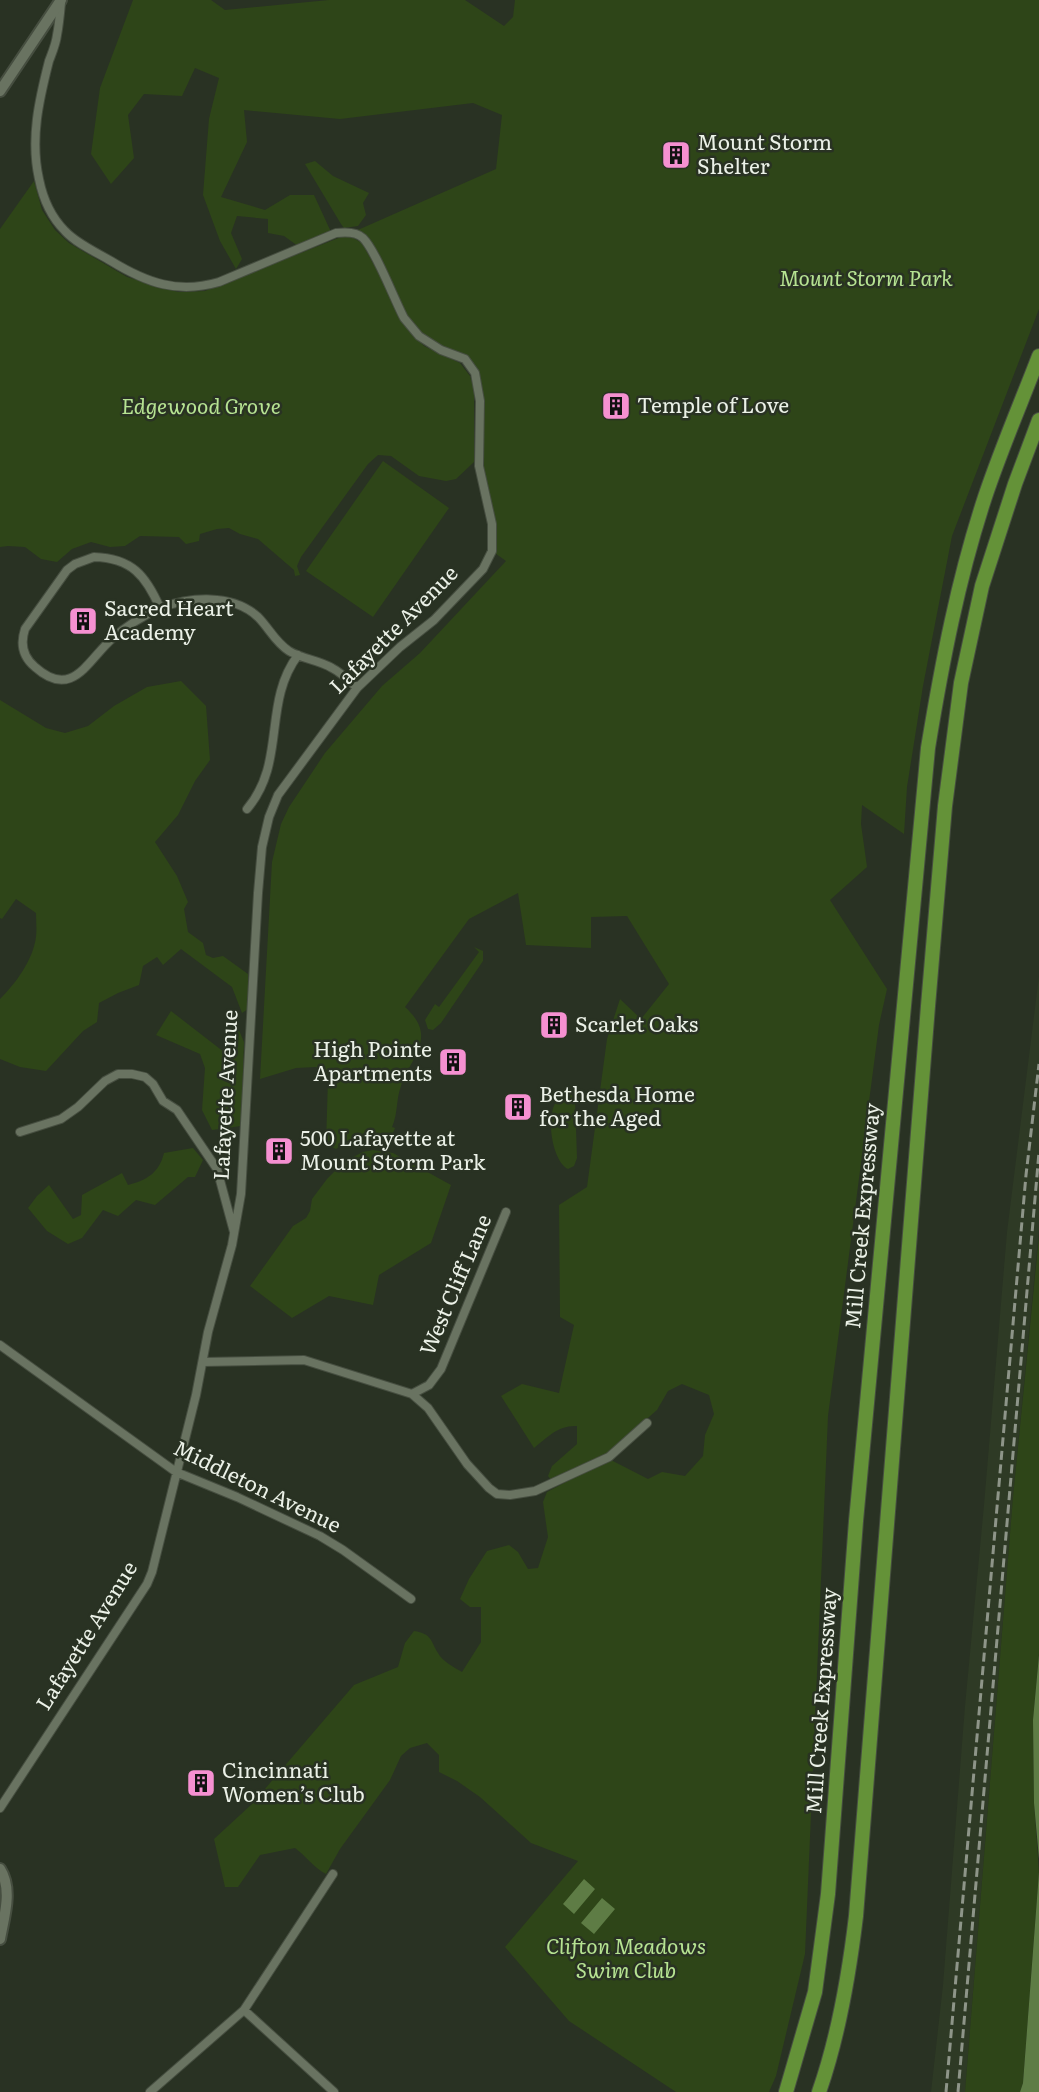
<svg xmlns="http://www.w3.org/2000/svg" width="1039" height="2092" font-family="Literata,serif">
<rect width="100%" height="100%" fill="#293223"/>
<path fill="#2e3a25" d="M1039,976V1230L1013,1497L965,2092H931L943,1985L965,1706L984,1505L1007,1232Z"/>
<path fill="#2e4518" d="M133,0H211L225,10L329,0H465L504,26L513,17L515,0H1039V309L952,536L923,686L907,787L904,834L862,805L861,824L867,867L830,900L887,989L879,1025L828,1416L805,1954L776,2076L769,2092H676L569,2021L505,1947L578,1861L531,1843L480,1797L457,1781L439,1772V1755L427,1743L410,1748L401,1756L390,1780L340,1849L326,1874C314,1868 306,1856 295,1848L260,1855L238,1887H225L214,1839L252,1804L354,1685L398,1667L405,1643L414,1631C432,1634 430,1640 438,1653C442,1661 455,1668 462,1672L481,1642V1607H470L460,1599L469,1579L487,1551L509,1545L518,1552L528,1569L538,1568L548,1537L543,1502L547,1492L609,1459L648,1479L662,1472L685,1476L703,1456L705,1435L714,1414L709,1395L682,1384L668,1391L657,1410L610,1451L600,1458L551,1480L548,1476L552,1466L577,1444V1426C558,1425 548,1437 534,1448L501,1396L522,1384L559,1393L574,1325L560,1317L559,1205L587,1187L607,1039L620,999L641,1019L669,984L627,916L591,917V948L526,945L518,893L469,919L405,1007C438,1037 412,1055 401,1086C396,1099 398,1114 392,1127L395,1128L391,1138L380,1141H347L336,1149L326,1144L328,1079L316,1067L296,1068L260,1079L272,862L281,824L289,807L325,753L365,706L382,686L420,653L506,561L492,551V524L479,466V420L471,365L441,350L411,328L362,236L351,233L496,169L502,115L473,103L340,119L244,110L247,142L221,197L265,210L290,195H314L331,232L298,246L284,236L268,233V219L237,216L231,233L242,259L236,269L220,241L203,195L209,119L219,78L195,68L182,96L144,94L128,115L134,158L111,184L91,154L100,88Z
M315,161L333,176L369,193L363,203L366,215L358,226L344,228L341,224L305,164Z
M34,181L42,210L55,230L69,243L127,277L178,292L205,291L341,237L350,236L362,243L410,331L424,346L460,363L470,376L474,390V462L456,479L446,481L419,476L391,456L378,455L368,464L301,557L297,566L300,575L295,576L294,570L258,539L240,534L229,528L217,529L200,534L199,541L186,544L179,537L140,536L125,546L110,547L91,542L72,549L57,562L41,559L25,547L8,546L0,547V229Z
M383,461L449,508L373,617L306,571Z
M181,681L206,706L210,760L195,781L178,815L155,842L177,876L188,902L184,909L188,932L203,943L206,955L213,958L223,956L248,974V1009L242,1013L232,987L181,949L163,965L157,957L143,966L139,985L118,993L99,1003L97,1022L83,1031L46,1071L20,1067L0,1059V999C16,983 33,960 36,937C37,929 36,921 36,913L16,899L2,919L0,918V700L46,728L65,733L88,726L114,706L147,687Z
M474,947L483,951V961L441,1023L433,1030L428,1029L425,1020L435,1004L439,1007L479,952Z
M171,1011L224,1052L235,1021L244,1042L241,1126L212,1130L202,1110L205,1068L200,1054L156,1035Z
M570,1093L575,1099L577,1158L574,1166L568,1169C549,1160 541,1094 570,1093Z
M193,1148L203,1160L195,1177H188L155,1205L136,1200L118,1216L103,1210L82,1238L68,1244L47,1231L28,1208L37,1196L49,1185L73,1219L81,1215L82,1195L122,1173L128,1185C147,1180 159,1173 164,1153Z
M373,1150L393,1153L451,1185L431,1243L379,1275L373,1305L329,1296L292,1318L250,1286L293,1226L306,1218L310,1211L312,1199L327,1179L345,1161L363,1152Z
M1039,1236V1654L1033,1720L1034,1803L1039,1872L1023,2083L1020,2092H965L1013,1497Z"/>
<path fill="#5e7c45" d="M1039,1655V1654V1859L1034,1803L1033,1720Z
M1039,1872V2092H1020L1023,2083Z
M584,1879L595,1889L574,1914L563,1904Z
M602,1898L615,1909L594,1934L581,1923Z"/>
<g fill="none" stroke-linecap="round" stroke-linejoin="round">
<g stroke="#464e40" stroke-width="10">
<path id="street" d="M94,557C132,558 146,576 160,608C143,616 127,625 113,638C88,659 73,701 35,667C23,657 20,644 25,629L67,570L75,564Z
M160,608C190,597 232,593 258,617C269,628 275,642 289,651C302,659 319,660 332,668C342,673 349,681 357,688
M247,809C287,762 262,703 298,655
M20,1132L61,1119L78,1107L105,1081L118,1074H132L145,1077L153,1084L163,1101L177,1110L217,1169L234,1232
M0,1345L176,1472L237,1497L320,1536L343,1550L411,1599
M203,1362L304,1360L412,1394L428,1408L467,1464L489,1488L497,1494L510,1495L535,1491L609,1457L647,1423
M412,1394L429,1385L441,1369L506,1212
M0,1808L147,1584L152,1572L196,1395L208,1332L232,1245L241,1194L258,893L262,847L269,817L278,795L357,688L400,647L434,620L483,569L492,551V524L479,466L480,401L475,373L465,359L441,350L419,336L404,318C394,299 376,251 363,238C356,231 344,232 336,233L219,282C178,294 147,283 111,261C96,252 77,244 65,231C50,216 43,199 39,179C30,139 39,100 49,61C52,53 56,44 57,35C59,25 60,14 61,3
M244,2010L334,2092
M150,2092L244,2010L333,1874"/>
</g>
<g stroke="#464e40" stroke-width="14">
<path id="secondary" d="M0,91L61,0
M0,1869C13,1889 4,1917 0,1939"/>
</g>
<g stroke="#464e40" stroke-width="16">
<path id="highway" d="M786,2092L815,1992L828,1894L856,1521L928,748C942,663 958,579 985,497C1001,449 1021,403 1039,356
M819,2092C839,2035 849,1975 856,1916L928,1006L945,806L961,683L982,586L1015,484L1039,420"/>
</g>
<use href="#street" stroke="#697361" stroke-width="8"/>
<use href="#secondary" stroke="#697361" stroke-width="10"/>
<use href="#highway" stroke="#649238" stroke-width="14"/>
<path stroke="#8e9589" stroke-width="3" stroke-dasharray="9 4.5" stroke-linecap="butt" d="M946,2092L1026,1175L1039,1064
M958,2092L1039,1152"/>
</g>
<defs>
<g id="building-square" transform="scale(1.5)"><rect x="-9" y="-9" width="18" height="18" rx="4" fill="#f590d1" stroke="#293223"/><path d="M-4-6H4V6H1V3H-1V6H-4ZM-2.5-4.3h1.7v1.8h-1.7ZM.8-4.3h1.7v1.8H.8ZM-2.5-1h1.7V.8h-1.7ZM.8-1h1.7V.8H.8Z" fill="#111"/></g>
</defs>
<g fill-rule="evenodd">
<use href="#building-square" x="676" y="155"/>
<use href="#building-square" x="616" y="406"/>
<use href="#building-square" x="83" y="621"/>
<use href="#building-square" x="554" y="1025"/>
<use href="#building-square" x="453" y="1062"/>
<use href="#building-square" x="518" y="1107"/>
<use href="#building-square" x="279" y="1151"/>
<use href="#building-square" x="201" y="1783"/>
</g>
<g text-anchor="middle" stroke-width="5" stroke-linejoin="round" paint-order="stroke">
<g font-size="21" fill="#ebf1e7" stroke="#293223" text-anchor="start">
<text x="697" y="150">Mount Storm<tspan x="697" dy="24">Shelter</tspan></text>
<text x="637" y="413">Temple of Love</text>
<text x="104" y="616">Sacred Heart<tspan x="104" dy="24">Academy</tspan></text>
<text x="575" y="1032">Scarlet Oaks</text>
<text x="432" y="1057" text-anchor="end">High Pointe<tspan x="432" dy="24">Apartments</tspan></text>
<text x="539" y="1102">Bethesda Home<tspan x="539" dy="24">for the Aged</tspan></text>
<text x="300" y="1146">500 Lafayette at<tspan x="300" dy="24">Mount Storm Park</tspan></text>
<text x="222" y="1778">Cincinnati<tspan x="222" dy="24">Women’s Club</tspan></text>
</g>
<g font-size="21" font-style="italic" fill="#b6e392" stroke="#293223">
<text x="866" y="286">Mount Storm Park</text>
<text x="201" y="414">Edgewood Grove</text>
<text x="626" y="1954">Clifton Meadows<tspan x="626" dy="24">Swim Club</tspan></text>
</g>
<g font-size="21" fill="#ebf1e7" stroke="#293223">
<text transform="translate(394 630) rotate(-45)" y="7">Lafayette Avenue</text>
<text transform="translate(226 1095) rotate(-87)" y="7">Lafayette Avenue</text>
<text transform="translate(863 1216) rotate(-85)" y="7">Mill Creek Expressway</text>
<text transform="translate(456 1285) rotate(-67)" y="7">West Cliff Lane</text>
<text transform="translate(257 1487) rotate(26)" y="7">Middleton Avenue</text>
<text transform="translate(87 1636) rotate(-58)" y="7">Lafayette Avenue</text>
<text transform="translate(822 1701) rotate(-86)" y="7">Mill Creek Expressway</text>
</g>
</g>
</svg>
